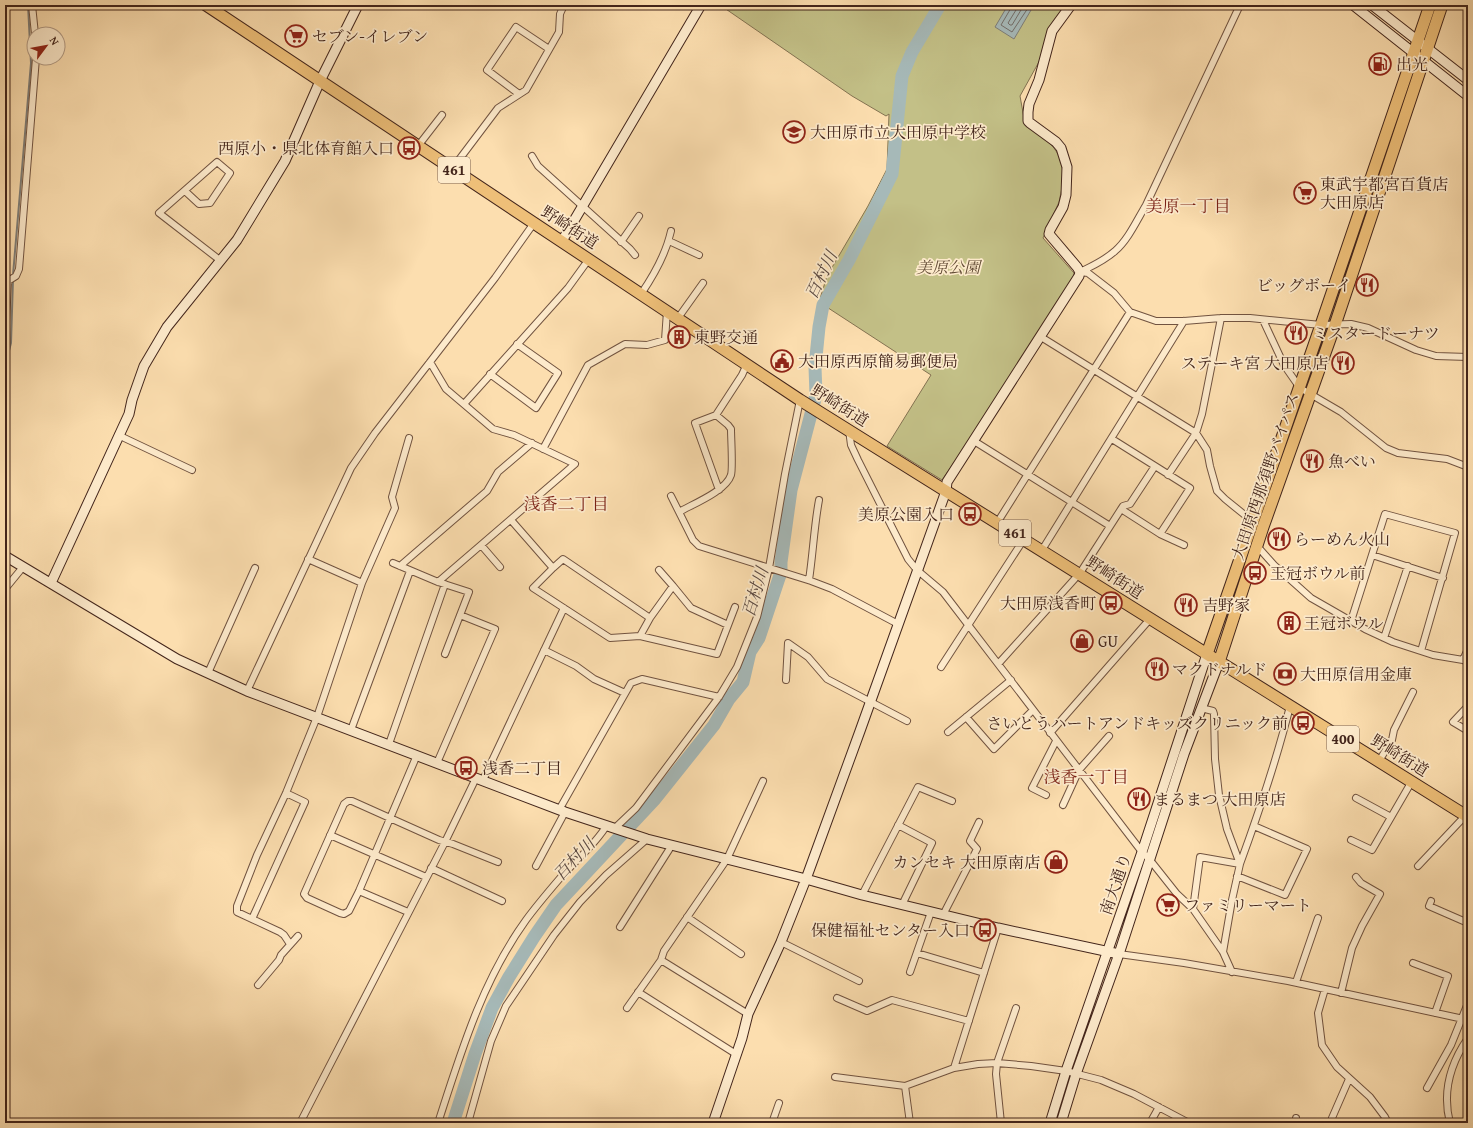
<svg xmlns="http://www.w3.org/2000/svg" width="1473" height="1128" font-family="'Gentium Book Plus','Noto Serif JP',serif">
<rect width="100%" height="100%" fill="#fcdeaf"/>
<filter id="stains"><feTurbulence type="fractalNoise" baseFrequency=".005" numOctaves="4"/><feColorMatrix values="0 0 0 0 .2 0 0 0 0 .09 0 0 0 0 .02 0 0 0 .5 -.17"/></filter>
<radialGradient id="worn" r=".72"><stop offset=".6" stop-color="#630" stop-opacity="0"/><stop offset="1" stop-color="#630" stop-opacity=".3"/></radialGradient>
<path fill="#c3c087" stroke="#837251" d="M720,5H1066L1047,35L1040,60L1020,96L1024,118L1026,124L1032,130L1047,141L1054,148L1060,157L1062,167L1064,178L1059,202L1043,238L1074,273L1073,279L962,454L955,461L942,480L887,446L931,375L819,302L827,276L868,206L887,169L889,114L886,116L852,96Z"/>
<path fill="#a6b9b8" stroke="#7e7e79" d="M1008,5H1034L1014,39L995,27Z"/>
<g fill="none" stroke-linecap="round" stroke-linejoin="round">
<path stroke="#746f6a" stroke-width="1" d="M1011,5V8L1001,25L1012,32L1030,5
M1016,5V10L1008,23L1010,25H1012L1024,5"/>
<path stroke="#7e7e79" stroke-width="2" d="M13,275L31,63L28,5
M5,366L11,343L13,279"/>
<path stroke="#a6b9b8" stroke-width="13" d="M453,1123L475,1054L492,1008L509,977L534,937L556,905L655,799L714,725L729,699L743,682L750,652L759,638L781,572V562L791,490L816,395L815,367L819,327L823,305L849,260L892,174L902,76L912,52L940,5"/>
<g stroke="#715340" stroke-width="8">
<path id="street" d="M32,5L35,34
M519,94L487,70L516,27L549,49
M418,146L442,115
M532,156L538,166L630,249L635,255
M452,169L498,108L526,90L559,32L560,14L564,5
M185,191L199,204L210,203L230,173L217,162L159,213L221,261
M669,241L699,255
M621,242L639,216
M1080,272L1088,273L1114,293L1130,312L1156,321H1184L1221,318H1250L1321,325L1351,324L1368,328L1416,350L1436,356L1468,357
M1080,272C1092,266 1104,261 1115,251C1128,240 1137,220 1146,205L1240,5
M641,294C654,275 666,254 671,231
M678,318L703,283
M1263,320L1284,365L1300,388L1341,412L1386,448L1398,453L1447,459L1468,467
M1041,337L1196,433L1207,450L1210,466L1217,491L1225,499L1246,516L1254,519
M5,344L8,281L16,276L19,269L36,58
M430,362L446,389L493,429L514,435L575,464L438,582
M490,374L536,408L558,373L517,344
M464,404L568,288L589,259
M849,430L851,445L858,460L908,559L917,570L943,592L1142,852L1150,860L1177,894L1193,909L1223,952L1232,972
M118,435L192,470
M1112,439L1190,488L1160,534
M974,441L1110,526
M543,449L588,365L625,344L647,345L665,340L667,311
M1168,475L1196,433L1202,414L1221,318
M719,490L695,423L716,415L742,375L747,364
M671,496L693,540L699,546L811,581L832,589L898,624
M1121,509L1160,534L1184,545
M679,512C693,504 726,491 731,475C733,468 731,439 731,429L728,425L716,415
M511,520L553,568L563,559L650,618L640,636L717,654L735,607
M997,523L1130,312
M481,545L500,567
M1257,546L1274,565L1311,598L1365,629L1393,642L1433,655L1463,660L1468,662
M1042,550L1184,321
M1372,555L1443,578
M308,559L362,583
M393,563L438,582L469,592L445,654
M400,566L487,491L498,472L532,443
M553,568L533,588L610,638L640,636
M659,570L673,586
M809,580C813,554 814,527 819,500
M5,589L23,567
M650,618L673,586L691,608L728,625
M1351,621L1385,514L1455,533L1421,651
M1384,638L1408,566
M544,650L576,666L594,679L625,693
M1463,660L1468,649
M999,663L1080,573L1123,506L1130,504L1155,466
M941,667L1024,539
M208,673L255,568
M786,680L788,643L808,657L827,679L907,721
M247,691L351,468L375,433L495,278L534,223
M1468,706L1453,722L1468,731
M1201,708L1213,711L1214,714L1215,759L1219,795L1227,829L1240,864L1232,900L1223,952
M966,717L994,749L1033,710
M351,730L410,571
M948,732L1011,680
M1050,733L1150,619
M389,744L445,584
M417,755L359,891L349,911L344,914L340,913L307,898L304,894L344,804L348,801H352L439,840L453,844L498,862
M1379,761L1392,740L1394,730L1413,692
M437,763L495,629L460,615
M483,780L564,608
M1046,795L1032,788L1056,741
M1356,798L1391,817
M1063,805L1079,770L1109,736
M559,810L631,683L642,679L719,697
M898,825L932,843L902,905
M615,828L636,808L719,697L737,667L757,617L769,568L785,474L800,400
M330,835L426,877
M1351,840L1372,850L1412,781
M536,866L565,812
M1418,866L1466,815
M431,868L502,901
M1237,876L1285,895L1307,849L1254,826
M359,891L408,912
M862,895L918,787L952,801
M1431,901L1429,906L1468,923
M1193,909L1200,857L1240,864C1259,812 1277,759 1290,706
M943,915L977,849L970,841L979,822
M687,917L741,954
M252,919L305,802L286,793
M620,927L672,845
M781,942L859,981
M290,944L284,935L280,932L237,912V906L257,855L286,793L317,717L362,583L395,508L392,497L409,438
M917,953L984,973
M1119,954L1184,963L1288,981L1468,1020
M661,960L748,1014
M1413,963L1448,976L1435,1013
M910,972L931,912
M1296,982L1318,918
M258,985L279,960L281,955L298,936
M1325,989L1318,1013L1322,1045L1337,1067L1370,1097L1385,1117L1388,1123
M638,992L736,1054
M1341,993L1352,948L1362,926L1380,894L1361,883L1356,877
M837,998L867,1011L892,1000L969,1021
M627,1008L661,960L664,951L727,859L763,781
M954,1068L998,928
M835,1077L905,1086L954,1068L978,1064L997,1063L1031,1066L1066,1071L1101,1080L1134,1094L1189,1123
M905,1086L910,1123
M1427,1088L1451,1045L1468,1003
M1332,1118L1349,1079
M300,1123L445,842L476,778
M438,1123C461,1052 482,981 526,920C537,905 549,891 561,877C576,860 595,845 607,825
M468,1123L491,1041L506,1006L554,935L580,902L606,875L647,839
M772,1123L779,1103
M1001,1123L996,1074L997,1063L1016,1008
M1150,1123L1159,1107
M1295,1123L1296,1118
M1450,1123C1442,1092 1450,1064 1468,1038"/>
</g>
<g stroke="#43251b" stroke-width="11">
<path id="secondary" d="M1353,5L1468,96
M1372,5L1468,80
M562,241L701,5
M5,556L177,659L247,691L565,812L647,839L806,879L862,895L998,928L1119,954
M51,583L129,414L132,400L144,366L167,327L237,240L285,161L320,81L358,5
M713,1123L742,1038L748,1014L781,942L806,879L860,731L946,491L947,482L1079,276L1080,272L1077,267L1049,234L1050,230L1063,207L1066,195L1067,167L1061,148L1056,142L1030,123L1028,121V112L1029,104L1039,80L1052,31L1071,5
M1050,1123L1066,1071L1142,852L1207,654
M1061,1123L1076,1074L1119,954L1184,754L1219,662"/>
</g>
<g stroke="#43251b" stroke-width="13">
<path id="highway" d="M206,5L800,400L1468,817
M1207,654L1321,325L1430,5
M1219,662L1263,527L1335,325L1442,5"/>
</g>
<use href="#street" stroke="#fdeacb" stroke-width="6"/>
<use href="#secondary" stroke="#fdeacb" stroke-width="9"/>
<use href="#highway" stroke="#eebf78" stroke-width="11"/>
</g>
<defs>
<g id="supermarket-ring" transform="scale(1.15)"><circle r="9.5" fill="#fdeacb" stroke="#8f2418" stroke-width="1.5"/><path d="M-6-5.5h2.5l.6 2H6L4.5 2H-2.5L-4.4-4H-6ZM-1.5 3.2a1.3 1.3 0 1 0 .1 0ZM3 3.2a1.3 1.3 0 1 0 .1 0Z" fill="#8f2418"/></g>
<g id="fuel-ring" transform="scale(1.15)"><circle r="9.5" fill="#fdeacb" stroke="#8f2418" stroke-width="1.5"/><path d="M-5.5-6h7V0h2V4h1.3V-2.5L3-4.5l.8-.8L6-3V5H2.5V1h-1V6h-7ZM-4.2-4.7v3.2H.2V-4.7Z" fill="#8f2418"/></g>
<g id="school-ring" transform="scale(1.15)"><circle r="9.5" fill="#fdeacb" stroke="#8f2418" stroke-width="1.5"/><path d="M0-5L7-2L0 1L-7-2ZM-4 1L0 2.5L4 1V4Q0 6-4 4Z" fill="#8f2418"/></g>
<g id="bus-ring" transform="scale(1.15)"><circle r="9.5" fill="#fdeacb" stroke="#8f2418" stroke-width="1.5"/><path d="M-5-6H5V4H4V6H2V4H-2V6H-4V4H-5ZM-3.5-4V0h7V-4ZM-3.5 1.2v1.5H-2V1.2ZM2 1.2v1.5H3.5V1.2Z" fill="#8f2418"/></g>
<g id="restaurant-ring" transform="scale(1.15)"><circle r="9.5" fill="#fdeacb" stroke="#8f2418" stroke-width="1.5"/><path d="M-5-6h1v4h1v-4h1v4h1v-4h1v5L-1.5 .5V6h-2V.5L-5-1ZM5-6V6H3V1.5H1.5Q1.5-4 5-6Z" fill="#8f2418"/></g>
<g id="building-ring" transform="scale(1.15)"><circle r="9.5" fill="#fdeacb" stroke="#8f2418" stroke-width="1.5"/><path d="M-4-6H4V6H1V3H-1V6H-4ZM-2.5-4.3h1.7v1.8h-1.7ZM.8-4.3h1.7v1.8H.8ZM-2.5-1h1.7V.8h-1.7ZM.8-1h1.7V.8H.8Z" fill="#8f2418"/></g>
<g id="civic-ring" transform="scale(1.15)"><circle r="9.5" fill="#fdeacb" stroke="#8f2418" stroke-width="1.5"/><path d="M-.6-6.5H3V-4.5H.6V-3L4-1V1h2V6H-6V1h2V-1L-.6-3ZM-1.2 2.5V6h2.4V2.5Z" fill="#8f2418"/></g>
<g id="shop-ring" transform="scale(1.15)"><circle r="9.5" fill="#fdeacb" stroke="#8f2418" stroke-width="1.5"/><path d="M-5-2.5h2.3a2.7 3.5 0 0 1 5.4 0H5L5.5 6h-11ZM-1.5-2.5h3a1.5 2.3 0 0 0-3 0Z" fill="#8f2418"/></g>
<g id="bank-ring" transform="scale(1.15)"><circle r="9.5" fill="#fdeacb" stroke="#8f2418" stroke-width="1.5"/><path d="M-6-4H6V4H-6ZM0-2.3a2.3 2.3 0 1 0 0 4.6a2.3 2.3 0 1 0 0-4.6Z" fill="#8f2418"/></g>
</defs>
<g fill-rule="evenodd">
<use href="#supermarket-ring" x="296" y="36"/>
<use href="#fuel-ring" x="1380" y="64"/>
<use href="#school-ring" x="794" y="132"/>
<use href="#bus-ring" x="409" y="148"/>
<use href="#supermarket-ring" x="1305" y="193"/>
<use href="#restaurant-ring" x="1367" y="285"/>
<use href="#restaurant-ring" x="1296" y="333"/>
<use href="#building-ring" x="679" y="337"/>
<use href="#civic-ring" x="782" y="361"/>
<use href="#restaurant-ring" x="1343" y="363"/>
<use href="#restaurant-ring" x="1312" y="461"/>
<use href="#bus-ring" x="970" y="514"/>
<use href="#restaurant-ring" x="1279" y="539"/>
<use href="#bus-ring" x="1255" y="573"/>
<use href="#bus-ring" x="1111" y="603"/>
<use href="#restaurant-ring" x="1186" y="605"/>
<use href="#building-ring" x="1289" y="623"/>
<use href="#shop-ring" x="1082" y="641"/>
<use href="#restaurant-ring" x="1157" y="669"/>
<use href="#bank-ring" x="1285" y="674"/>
<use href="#bus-ring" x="1303" y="723"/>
<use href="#bus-ring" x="466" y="768"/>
<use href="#restaurant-ring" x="1139" y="799"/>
<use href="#shop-ring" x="1056" y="862"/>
<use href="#supermarket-ring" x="1168" y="905"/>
<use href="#bus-ring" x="985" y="930"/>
</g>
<g text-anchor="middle" stroke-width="3.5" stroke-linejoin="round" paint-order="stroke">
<g fill="#fdeacb" stroke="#7b6050" stroke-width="1">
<rect x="438" y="157" width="32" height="26" rx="3"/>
<rect x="999" y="520" width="32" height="26" rx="3"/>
<rect x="1327" y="726" width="32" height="26" rx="3"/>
</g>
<g font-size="15" font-weight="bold" fill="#43251b">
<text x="454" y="175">461</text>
<text x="1015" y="538">461</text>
<text x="1343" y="744">400</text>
</g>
<g font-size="16" fill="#43251b" stroke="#fdeacb" text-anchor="start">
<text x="312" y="42">セブン-イレブン</text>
<text x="1396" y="70">出光</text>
<text x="810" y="138">大田原市立大田原中学校</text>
<text x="394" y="154" text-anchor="end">西原小・県北体育館入口</text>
<text x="1320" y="190">東武宇都宮百貨店<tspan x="1320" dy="18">大田原店</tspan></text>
<text x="1352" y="291" text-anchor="end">ビッグボーイ</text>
<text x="1312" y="339">ミスタードーナツ</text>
<text x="694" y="343">東野交通</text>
<text x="798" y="367">大田原西原簡易郵便局</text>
<text x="1328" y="369" text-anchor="end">ステーキ宮 大田原店</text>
<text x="1328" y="467">魚べい</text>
<text x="954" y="520" text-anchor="end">美原公園入口</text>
<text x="1294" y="545">らーめん火山</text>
<text x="1270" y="579">王冠ボウル前</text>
<text x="1096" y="609" text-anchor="end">大田原浅香町</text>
<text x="1202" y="611">吉野家</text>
<text x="1304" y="629">王冠ボウル</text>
<text x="1098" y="647">GU</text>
<text x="1172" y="675">マクドナルド</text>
<text x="1300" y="680">大田原信用金庫</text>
<text x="1288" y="729" text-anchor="end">さいとうハートアンドキッズクリニック前</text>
<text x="482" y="774">浅香二丁目</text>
<text x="1154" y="805">まるまつ 大田原店</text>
<text x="1040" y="868" text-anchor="end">カンセキ 大田原南店</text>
<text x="1184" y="911">ファミリーマート</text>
<text x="970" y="936" text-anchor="end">保健福祉センター入口</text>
</g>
<g font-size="16" fill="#43251b" stroke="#fdeacb">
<text transform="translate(570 227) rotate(33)" y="6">野崎街道</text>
<text transform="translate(840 405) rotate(32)" y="6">野崎街道</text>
<text transform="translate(1265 476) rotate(-71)" y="6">大田原西那須野バイパス</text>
<text transform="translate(1115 577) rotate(33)" y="6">野崎街道</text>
<text transform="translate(1400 755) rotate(32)" y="6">野崎街道</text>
<text transform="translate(1115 884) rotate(-71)" y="6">南大通り</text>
</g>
<g font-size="16" font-style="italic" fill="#634c36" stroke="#fdeacb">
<text x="948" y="273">美原公園</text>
</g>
<g font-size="17" fill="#7a1f14" stroke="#fdeacb">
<text x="1188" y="212">美原一丁目</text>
<text x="566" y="510">浅香二丁目</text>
<text x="1086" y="783">浅香一丁目</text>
</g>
<g font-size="17" font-style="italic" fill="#5c4a42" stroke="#fdeacb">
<text transform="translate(821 275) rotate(-64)" y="6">百村川</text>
<text transform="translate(755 592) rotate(-73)" y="6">百村川</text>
<text transform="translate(574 859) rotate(-47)" y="6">百村川</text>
</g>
</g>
<rect width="1473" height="1128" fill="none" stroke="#fcdeaf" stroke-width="20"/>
<rect x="6" y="6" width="1461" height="1116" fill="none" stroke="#43251b" stroke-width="2"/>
<rect x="10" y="10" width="1453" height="1108" fill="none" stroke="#43251b"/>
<g transform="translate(46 46) rotate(58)"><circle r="19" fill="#fdeacb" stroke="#b39b85"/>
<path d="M0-3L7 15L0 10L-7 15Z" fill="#8f2418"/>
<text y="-6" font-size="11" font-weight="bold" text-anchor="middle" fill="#43251b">N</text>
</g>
<rect width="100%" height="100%" filter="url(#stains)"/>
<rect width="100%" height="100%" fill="url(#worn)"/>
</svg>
